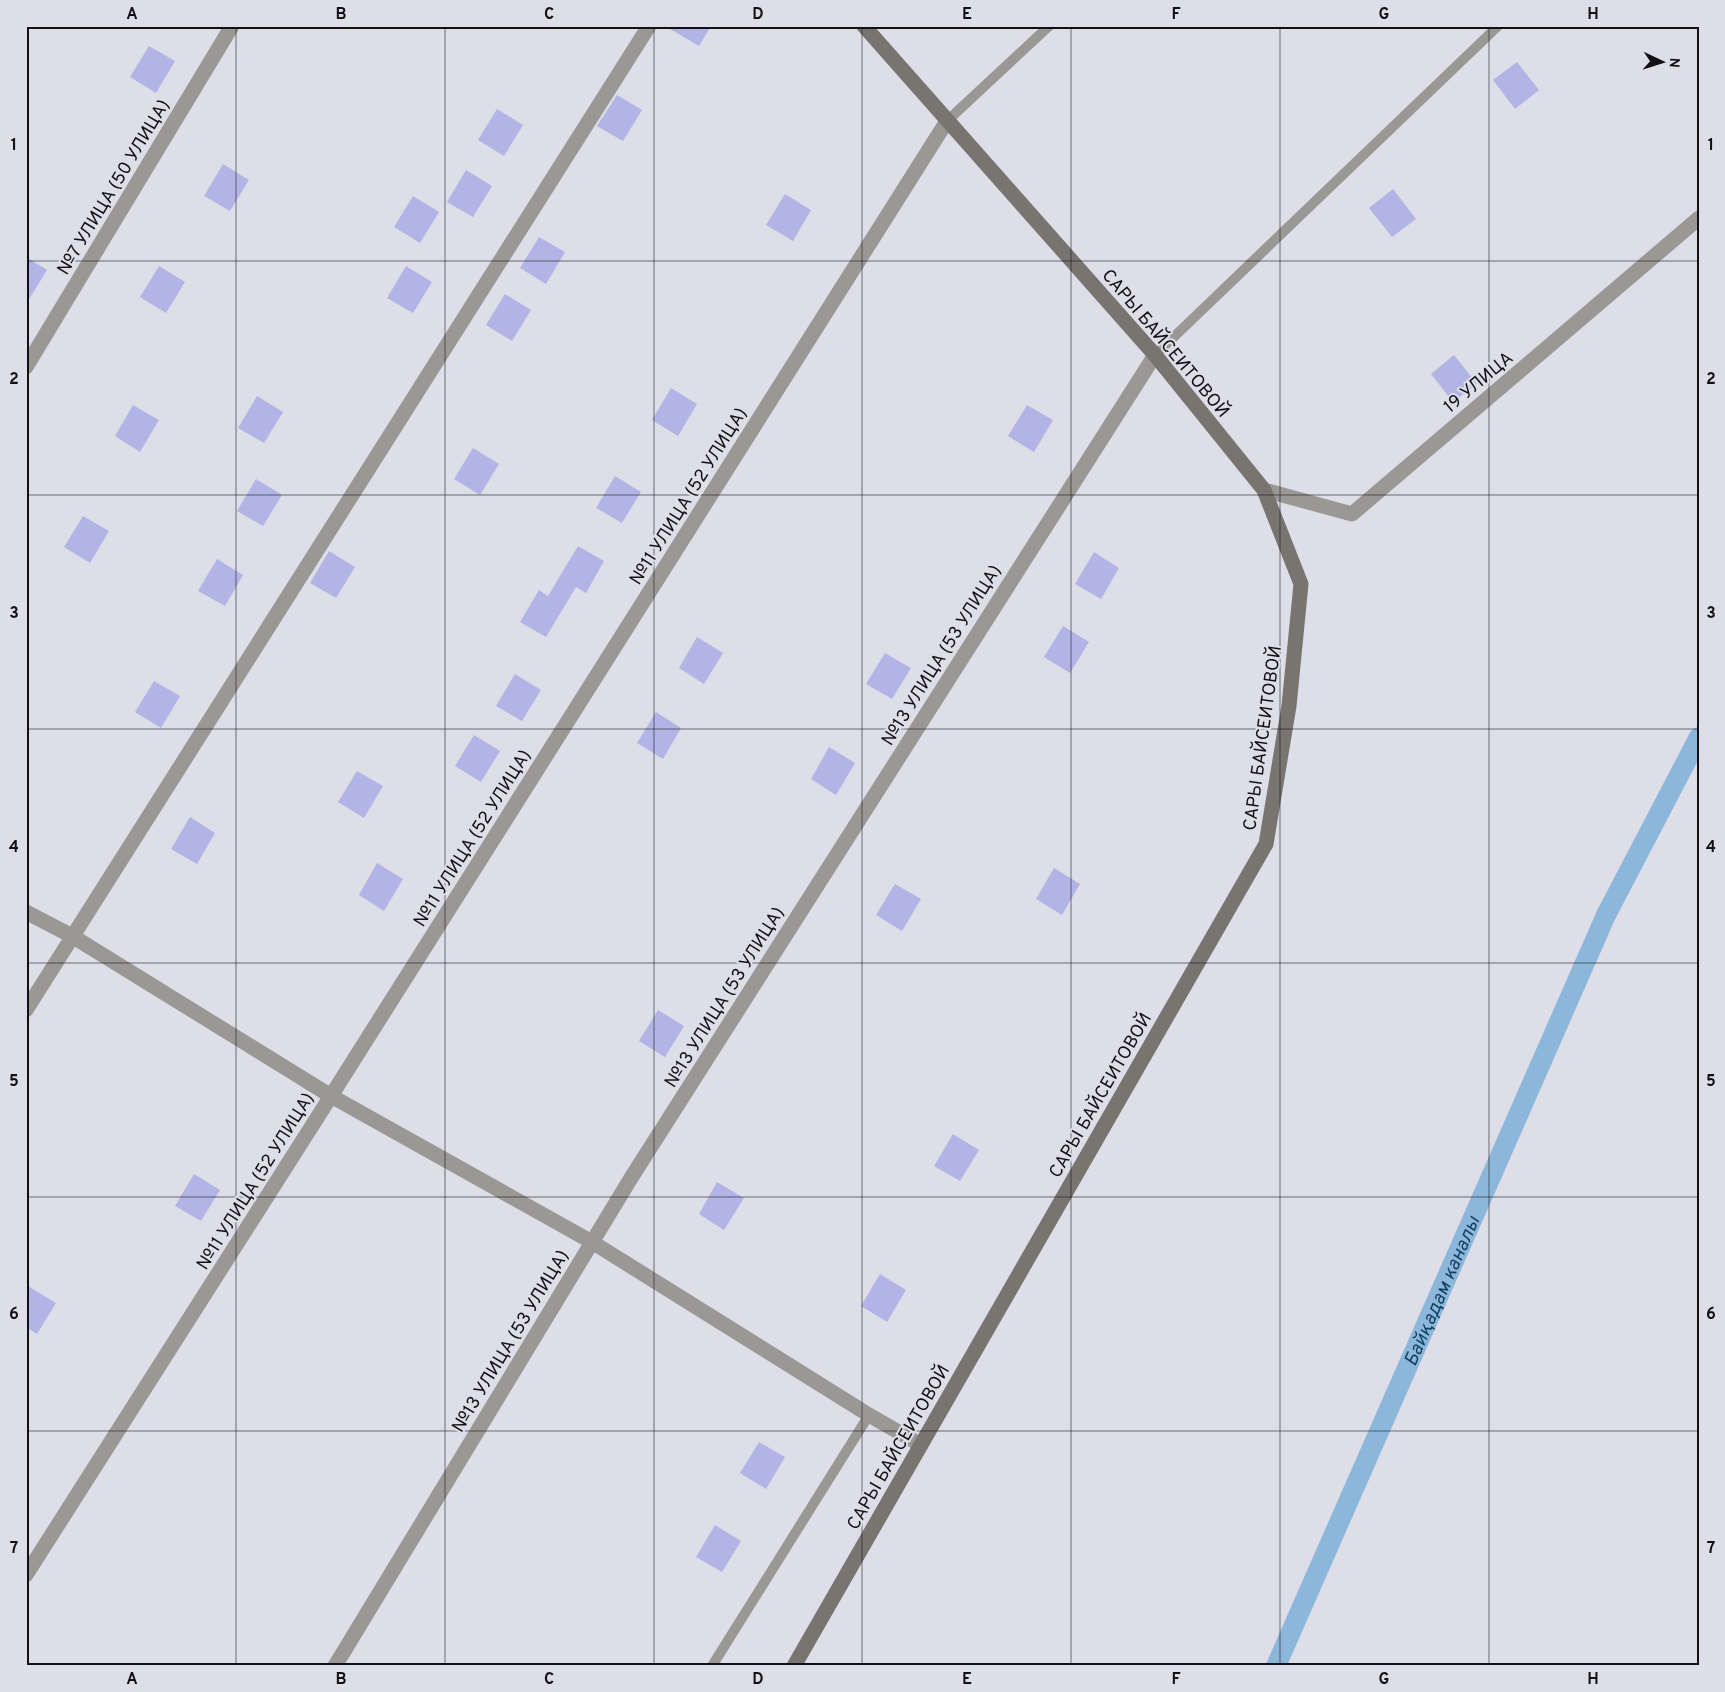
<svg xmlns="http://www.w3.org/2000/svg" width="1725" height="1692" font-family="Overpass,sans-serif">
<rect width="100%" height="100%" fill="#dddee7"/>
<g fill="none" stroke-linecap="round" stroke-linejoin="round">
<path stroke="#8db7da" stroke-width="20" id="s1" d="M1276,1666L1606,915L1699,737"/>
</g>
<path fill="#b1b4e4" d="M665,26H711L699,46Z
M149,46L175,61L156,93L130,77Z
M1517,62L1539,90L1515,109L1493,80Z
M617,95L642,110L623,141L597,126Z
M497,109L523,125L504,156L478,140Z
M223,164L249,180L230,211L204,196Z
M466,170L492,186L473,217L447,202Z
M1393,189L1416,219L1392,237L1369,208Z
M785,194L811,210L793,241L766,225Z
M413,196L439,212L420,243L394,227Z
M539,237L565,252L546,284L520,268Z
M26,257L47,270L26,304Z
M159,266L185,282L166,313L140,297Z
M406,266L432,282L413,313L387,298Z
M505,294L531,310L512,341L486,325Z
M1454,355L1477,384L1453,402L1431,374Z
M671,388L697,404L678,436L652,420Z
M257,396L283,412L264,443L238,428Z
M133,405L159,420L140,452L115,436Z
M1027,405L1053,420L1034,452L1008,436Z
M473,448L499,464L480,495L454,479Z
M615,476L641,492L622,523L596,508Z
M256,479L282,495L263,526L237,511Z
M83,516L109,531L90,563L64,547Z
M578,546L604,561L586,593L576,587L546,637L520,622L539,590L548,596Z
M329,551L355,567L336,598L310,583Z
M1094,552L1119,568L1101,599L1075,584Z
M217,559L243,575L225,606L198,591Z
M1063,626L1089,642L1070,673L1044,657Z
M697,637L723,653L704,684L679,668Z
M885,653L911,668L892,699L866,684Z
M515,674L541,690L522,721L496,706Z
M154,681L180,696L161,728L135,712Z
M656,712L681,728L663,759L637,743Z
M474,735L500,751L481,782L455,766Z
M829,747L855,763L836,795L811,779Z
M357,771L383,786L364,818L338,802Z
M190,817L215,833L197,864L171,849Z
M377,863L403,879L384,911L359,895Z
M1054,868L1080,884L1062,915L1036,899Z
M895,884L921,899L902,931L876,915Z
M658,1010L684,1026L665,1057L639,1041Z
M953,1134L979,1150L960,1181L934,1166Z
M194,1174L220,1190L201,1221L175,1206Z
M717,1182L744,1198L724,1230L699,1214Z
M880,1274L906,1290L887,1322L861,1306Z
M26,1285L56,1303L37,1334L26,1327Z
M759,1442L785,1457L766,1489L740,1473Z
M715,1525L741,1541L722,1572L696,1557Z"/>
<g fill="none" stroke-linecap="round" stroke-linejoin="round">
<path stroke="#9a9894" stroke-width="10" d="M947,121L1049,26
M1155,355L1498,26
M712,1666L869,1415"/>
<path stroke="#9a9894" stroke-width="15" d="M26,367L232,26
M1264,490L1352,514L1699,218
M26,912L72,936L331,1096L592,1242L869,1415L921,1445
M26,1010L649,26
M26,1575L331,1096L947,121
M335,1666L631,1178L1155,355"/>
<path stroke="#787571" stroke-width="15" d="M794,1666L1266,844L1289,706L1301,584L1264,490L1155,355L864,26"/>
</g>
<path fill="none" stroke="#111114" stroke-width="1" stroke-opacity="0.55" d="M236,26V1666M445,26V1666M654,26V1666M862,26V1666M1071,26V1666M1280,26V1666M1489,26V1666M26,261H1699M26,495H1699M26,729H1699M26,963H1699M26,1197H1699M26,1431H1699"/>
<g text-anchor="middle" stroke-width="4" stroke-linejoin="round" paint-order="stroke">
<g font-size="18" fill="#111114" stroke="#dddee7">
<text transform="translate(113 187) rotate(-59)" y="6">№7 УЛИЦА (50 УЛИЦА)</text>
<text transform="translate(1166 343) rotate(50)" y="6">САРЫ БАЙСЕИТОВОЙ</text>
<text transform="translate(1478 382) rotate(-40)" y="6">19 УЛИЦА</text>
<text transform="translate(688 496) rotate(-58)" y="6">№11 УЛИЦА (52 УЛИЦА)</text>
<text transform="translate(941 655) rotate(-58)" y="6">№13 УЛИЦА (53 УЛИЦА)</text>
<text transform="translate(1262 738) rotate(-82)" y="6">САРЫ БАЙСЕИТОВОЙ</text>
<text transform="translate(472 838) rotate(-58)" y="6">№11 УЛИЦА (52 УЛИЦА)</text>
<text transform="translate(724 997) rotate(-58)" y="6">№13 УЛИЦА (53 УЛИЦА)</text>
<text transform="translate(1100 1095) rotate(-60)" y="6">САРЫ БАЙСЕИТОВОЙ</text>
<text transform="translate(255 1181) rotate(-58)" y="6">№11 УЛИЦА (52 УЛИЦА)</text>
<text transform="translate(510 1341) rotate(-59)" y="6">№13 УЛИЦА (53 УЛИЦА)</text>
<text transform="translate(898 1447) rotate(-60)" y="6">САРЫ БАЙСЕИТОВОЙ</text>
</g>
<g font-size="19" font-style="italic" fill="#0f4263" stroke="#dddee7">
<text dy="7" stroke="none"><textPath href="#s1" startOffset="410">Байқадам каналы</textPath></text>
</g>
</g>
<rect width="1725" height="1692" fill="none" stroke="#dddee7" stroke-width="55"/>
<g transform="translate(1662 62) rotate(94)" stroke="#dddee7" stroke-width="4" paint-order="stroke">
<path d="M0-4L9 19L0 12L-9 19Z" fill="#111114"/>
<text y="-8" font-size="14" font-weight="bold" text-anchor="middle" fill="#111114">N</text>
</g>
<rect x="28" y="28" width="1670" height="1636" fill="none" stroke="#111114" stroke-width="2"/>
<g font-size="16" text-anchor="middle" font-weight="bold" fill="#111114">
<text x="132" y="19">A</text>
<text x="341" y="19">B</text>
<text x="549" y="19">C</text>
<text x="758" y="19">D</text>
<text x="967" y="19">E</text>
<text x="1176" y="19">F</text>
<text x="1384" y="19">G</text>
<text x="1593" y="19">H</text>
<text x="14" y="150">1</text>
<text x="1711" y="150">1</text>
<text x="14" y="384">2</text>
<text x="1711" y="384">2</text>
<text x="14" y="618">3</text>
<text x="1711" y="618">3</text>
<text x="14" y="852">4</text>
<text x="1711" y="852">4</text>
<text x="14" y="1086">5</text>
<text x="1711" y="1086">5</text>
<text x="14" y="1319">6</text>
<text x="1711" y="1319">6</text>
<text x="14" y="1553">7</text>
<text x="1711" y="1553">7</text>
<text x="132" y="1684">A</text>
<text x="341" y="1684">B</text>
<text x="549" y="1684">C</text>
<text x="758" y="1684">D</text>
<text x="967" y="1684">E</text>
<text x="1176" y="1684">F</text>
<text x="1384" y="1684">G</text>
<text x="1593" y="1684">H</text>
</g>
</svg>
